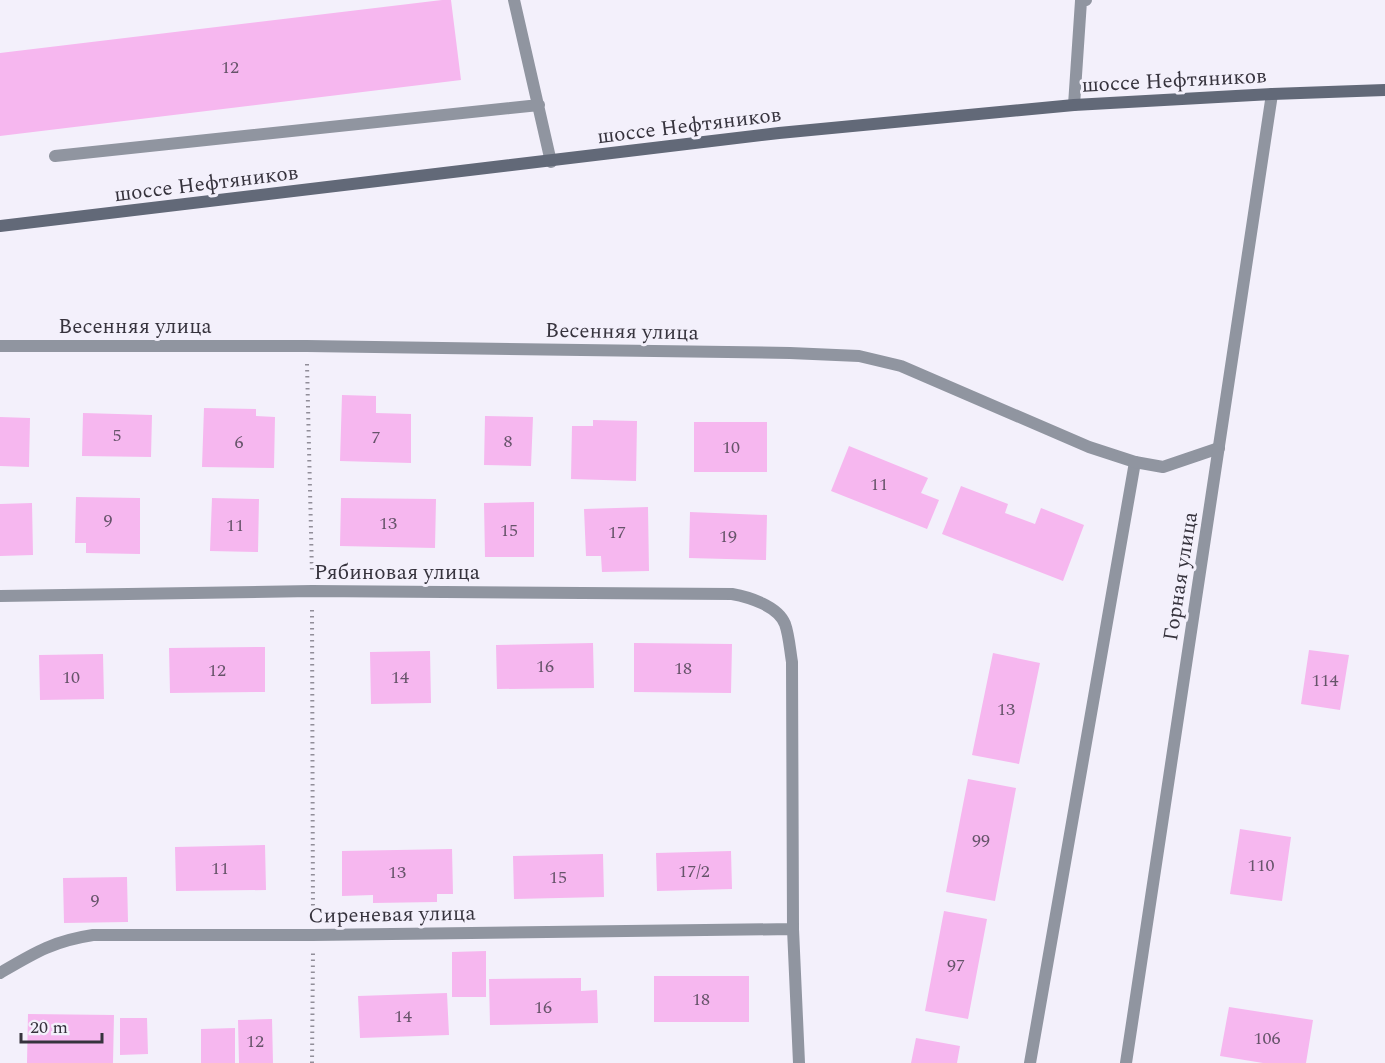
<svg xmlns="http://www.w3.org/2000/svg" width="1385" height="1063" font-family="Spectral,serif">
<rect width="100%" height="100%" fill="#f3f0fb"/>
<path fill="#f6b7ef" d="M442,0H451L461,80L0,136V53Z
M342,395L376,396V413L411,414V463L340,461Z
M204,408L256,409V416L275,417L274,468L202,467Z
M83,413L152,415L151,457L82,456Z
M485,416L533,417L531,466L484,465Z
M0,417L30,418L29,467L0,466Z
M593,420L637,421L636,481L571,479L572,426H593Z
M694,422H767V472H694Z
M849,446L928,478L921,493L939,500L927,529L831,491Z
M961,486L1008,504L1005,513L1035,524L1041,508L1084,525L1063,581L942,534Z
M76,497L140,498V554L86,553V543H75Z
M212,498L259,499L258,552L210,551Z
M341,498L436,499L435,548L340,546Z
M534,502V557H485L484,503Z
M32,503L33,555L0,556V504Z
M648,507L649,571L602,572L601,556H586L584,509Z
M690,512L767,515L766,560L689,558Z
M593,643L594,688L497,689L496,645Z
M634,643L732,644L731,693L634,692Z
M265,647V692L170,693L169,648Z
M1309,650L1349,655L1340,710L1301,704Z
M430,651L431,703L371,704L370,652Z
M993,653L1040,663L1019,764L972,755Z
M103,654L104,699L40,700L39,655Z
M968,779L1016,788L995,901L946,892Z
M1240,829L1291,837L1282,901L1230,894Z
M265,845L266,890L176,891L175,847Z
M452,849L453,894H437V902L373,903V895L342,896V851Z
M731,851L732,889L657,891L656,853Z
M603,854L604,897L514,899L513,856Z
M127,877L128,922L64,923L63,878Z
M944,911L987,919L968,1019L925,1011Z
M486,951V997H452V952Z
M654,976H749V1022H654Z
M581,978V991L597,990L598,1023L490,1025L489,979Z
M447,993L449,1035L360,1038L358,996Z
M1229,1007L1313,1020L1306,1063H1263L1220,1056Z
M28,1014L114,1015L113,1063H27Z
M120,1018H147L148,1054L120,1055Z
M272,1019L273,1063H239L238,1020Z
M235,1028V1063H201V1029Z
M916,1038L960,1046L957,1063H911Z"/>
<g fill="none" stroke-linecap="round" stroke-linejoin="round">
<path stroke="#918e99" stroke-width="4" stroke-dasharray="1.5 4.5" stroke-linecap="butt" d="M307,364L312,573
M312,610L313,918
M312,1063L313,952"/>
<path stroke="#9095a0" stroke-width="12" d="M514,0L551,162
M1074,105L1081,1L1086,0
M55,156L539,105
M1030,1063L1135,462"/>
<path stroke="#9095a0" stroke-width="12" d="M0,346H307L790,353L859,356L901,366L1089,447L1135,462L1163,467L1219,448
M0,596L312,591L732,594C749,597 778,606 785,624C789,635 790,650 792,662L793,929L799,1063
M0,973C34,953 53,941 93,935H313L793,929"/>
<path stroke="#9095a0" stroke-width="12" d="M1126,1063L1272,94"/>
<path stroke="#626978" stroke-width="12" d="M0,226L779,133L1074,105L1272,94L1385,90"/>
</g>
<g text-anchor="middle" stroke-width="6" stroke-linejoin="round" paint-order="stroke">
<g font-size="18" fill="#66546a">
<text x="230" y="73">12</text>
<text x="117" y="441">5</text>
<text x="376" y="443">7</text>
<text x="508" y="447">8</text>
<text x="239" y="448">6</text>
<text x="731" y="453">10</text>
<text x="879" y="490">11</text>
<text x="108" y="526">9</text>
<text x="388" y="529">13</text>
<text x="235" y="531">11</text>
<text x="509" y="536">15</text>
<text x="617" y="538">17</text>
<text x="728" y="542">19</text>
<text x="545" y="672">16</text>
<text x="683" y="674">18</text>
<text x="217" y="676">12</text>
<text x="71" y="683">10</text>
<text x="400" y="683">14</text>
<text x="1325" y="686">114</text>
<text x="1006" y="715">13</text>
<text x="981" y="846">99</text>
<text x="1261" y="871">110</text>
<text x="220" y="874">11</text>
<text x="694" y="877">17/2</text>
<text x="397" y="878">13</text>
<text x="558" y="883">15</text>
<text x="95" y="906">9</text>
<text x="956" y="971">97</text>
<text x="701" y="1005">18</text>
<text x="543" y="1013">16</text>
<text x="403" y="1022">14</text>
<text x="1267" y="1044">106</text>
<text x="255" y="1047">12</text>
</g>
<g font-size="21" fill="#36333d" stroke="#f3f0fb">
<text transform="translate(1174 80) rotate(-3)" y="7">шоссе Нефтяников</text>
<text transform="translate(689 125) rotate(-7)" y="7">шоссе Нефтяников</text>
<text transform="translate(206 183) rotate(-7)" y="7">шоссе Нефтяников</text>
<text x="135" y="333">Весенняя улица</text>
<text transform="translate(622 331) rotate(1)" y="7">Весенняя улица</text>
<text x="397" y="579">Рябиновая улица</text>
<text transform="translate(1180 576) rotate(-81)" y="7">Горная улица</text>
<text transform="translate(392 914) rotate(-1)" y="7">Сиреневая улица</text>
</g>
</g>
<path d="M21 1033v9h81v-9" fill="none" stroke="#36333d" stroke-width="3"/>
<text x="30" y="1033" font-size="18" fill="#36333d" stroke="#f3f0fb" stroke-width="4.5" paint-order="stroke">20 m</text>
</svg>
